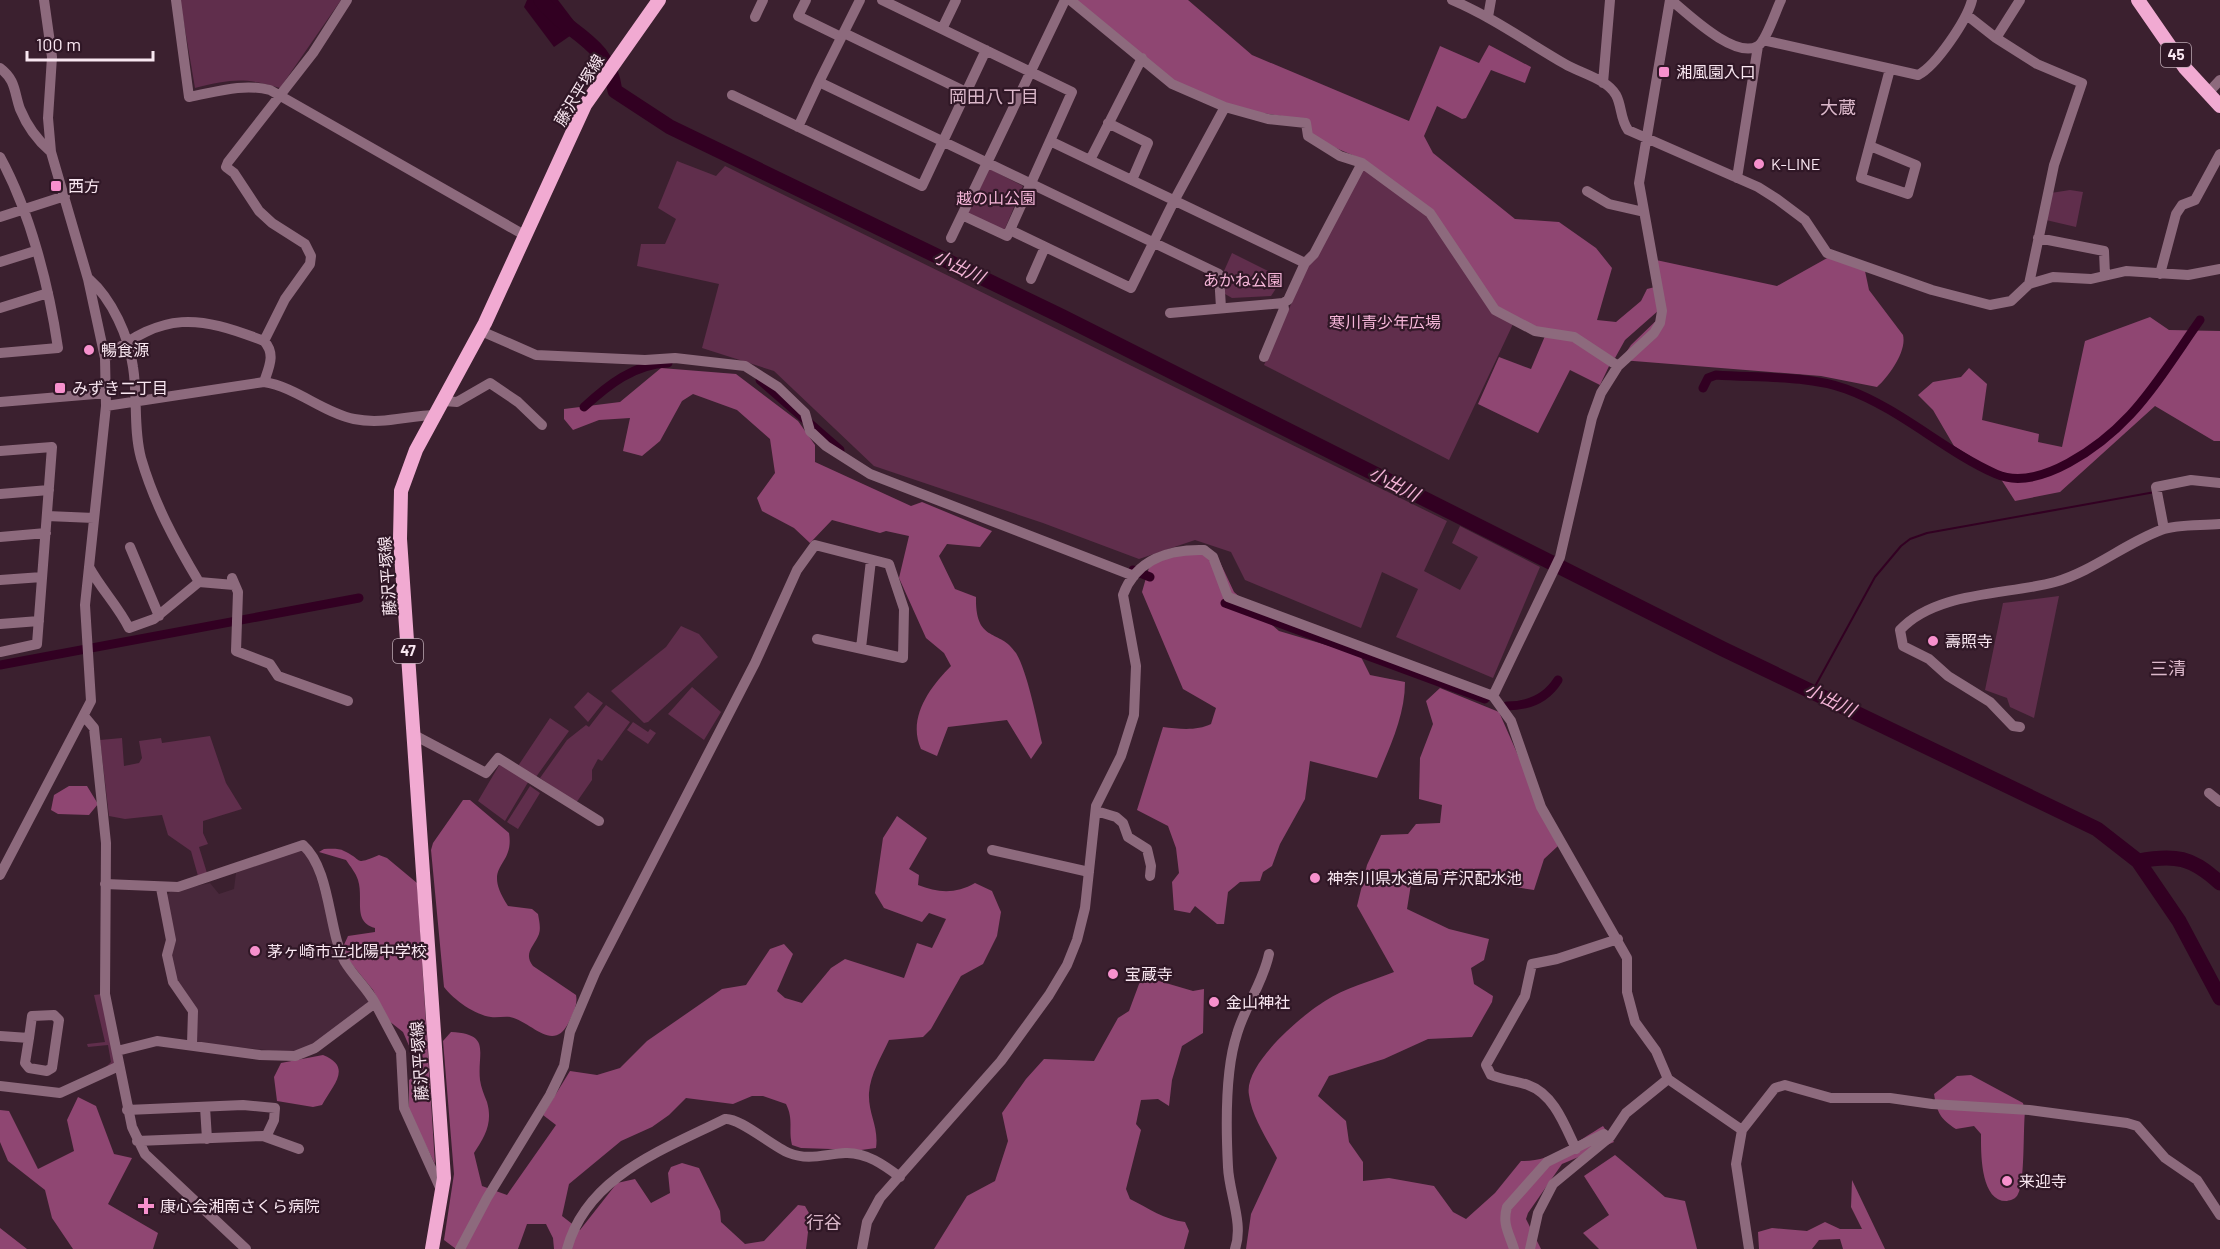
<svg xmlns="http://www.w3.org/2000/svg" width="2220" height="1249" font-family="Barlow,'Noto Sans JP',sans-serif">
<rect width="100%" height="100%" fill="#3b202f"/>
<path fill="#48283b" d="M300,849L310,857L333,932L371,1000L324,1040L295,1053L196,1043V1013L177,987L170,956L166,896L170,892L210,883L219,894L234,889L236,873Z"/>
<path fill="#602e4c" d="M180,0H341L280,88C244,77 231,79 195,88Z
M677,161L716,176L725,166L1447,521L1424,571L1460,590L1478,557L1452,543L1460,526L1540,567L1493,678L1396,637L1418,589L1382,572L1361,628L1245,580L1231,552L1195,540L1139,559L1043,523L874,466L774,371L702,348L719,284L637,266L641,244H665L676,219L658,208Z
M988,168L1023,186L1004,231L967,214Z
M1364,168L1427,216L1513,324L1449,460L1264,365L1308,266Z
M2070,190L2083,192L2076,227L2046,220L2051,193Z
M1232,253L1278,276L1275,290L1271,296L1232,298L1225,294L1224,271Z
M2059,596L2034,718L2010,707L2007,698L1985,690L2003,603Z
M681,626L699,634L718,657L648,722L644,723L611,691L666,647Z
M692,687L721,712L704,740L668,714Z
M588,692L603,703L588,722L574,707Z
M606,705L630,722L602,761L598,759L592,770V780L576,803L540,778L567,740L586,725L589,727Z
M550,718L569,731L536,777L518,766Z
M633,722L648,732L650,729L656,733L648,744L627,730Z
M210,736L226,783L242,809L203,821V833L208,844L199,847L207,873L198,876L191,851L168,835L162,815L125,819L109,816L100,740L122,738L124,766L139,763L142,758L139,741L161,738L162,743Z
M501,762L530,779L505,821L478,801Z
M530,786L540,793L518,829L507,822Z
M102,994L115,1065L105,1068L111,1062L108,1045L88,1047L87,1044L105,1042L94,995Z"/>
<path fill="#8f4672" d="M1075,0H1188L1252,55L1409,121L1440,46L1479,63L1489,45L1531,67L1525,83L1491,70L1466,118L1462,119L1437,106L1424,136L1433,153L1515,219L1559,222L1596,248L1612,268L1597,320L1616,322L1641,301L1647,289L1655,287L1659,310L1625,340L1615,358L1535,328L1496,307L1432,210L1364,160L1317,140L1311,135L1308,120L1242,110L1174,81Z
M1829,257L1865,271L1869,290L1903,335C1907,351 1889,376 1877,387L1821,376L1621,360L1631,345L1665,312L1656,260L1777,286Z
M2150,317L2169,330L2220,331V441H2214L2155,406L2060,492L2015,501L1997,473L1954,446L1933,410L1918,395L1933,382L1961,377L1969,368L1987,384L1982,420L2039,434L2038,442L2062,447L2085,341Z
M1545,336L1573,340L1611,362L1600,385L1570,370L1538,433L1478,404L1499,357L1531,369Z
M661,368L736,374L798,421L815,445V462L911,506L922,502L992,531L980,547L947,544L939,556L955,589L976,597C975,644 1000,628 1016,653C1027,671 1037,720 1042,743L1031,759L1007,720L948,727L937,756L921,749C907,718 930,687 951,666L944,653L926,638L899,578L909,536L886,531L880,533L832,520L810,543L794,528L762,511L757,498L775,473L770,439L737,410L693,394L682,401L660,441L642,456L623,451L630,418L599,420L573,430L564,419V409L620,402Z
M1200,553L1218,558L1234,592L1279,631L1360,655L1370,675L1405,682C1405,716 1390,746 1377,778L1310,761L1305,799L1280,844L1272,866L1263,872L1260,881L1240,882L1228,892L1224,924H1217L1195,906L1190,913L1174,910L1172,882L1179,873L1176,848L1168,826L1137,810L1163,727C1179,729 1197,731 1211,724L1216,708L1183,689L1142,592L1150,564L1172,555Z
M1440,688L1499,712L1558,846L1544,859L1534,890L1435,874L1412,878L1407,909L1449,929L1489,939L1484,960L1471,968L1474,984L1493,996L1492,1002L1472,1037L1428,1039L1384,1059L1329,1076L1318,1096L1346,1121L1349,1142L1363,1162V1181L1389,1178L1434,1186L1453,1212L1466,1219L1495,1193L1521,1161C1552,1162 1578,1141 1603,1126L1614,1142L1562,1164L1528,1213L1526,1219L1541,1249H1246L1251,1214L1277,1158C1267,1139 1252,1117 1249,1095C1243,1065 1302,1015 1325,1001C1344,988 1372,981 1394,972L1357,906L1367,865L1381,835L1408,834L1416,824L1440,823L1442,805L1419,799L1420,758L1433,724L1426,701Z
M69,786H87L98,804L89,815L58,814L51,810L54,795Z
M463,800H470L509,833C515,869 480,863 508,906L532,909L538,914C539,920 541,928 539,934C534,947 523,953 533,966L576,995C578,1005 573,1013 569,1022C553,1054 533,1022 510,1017C504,1016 497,1018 491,1017C475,1015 454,1000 444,987L431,850L433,843Z
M897,816L927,838L909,869L919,875L918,885C938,893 956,894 975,883L992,891L1001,912L997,936L983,964L961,976L931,1029L923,1037L889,1040C882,1056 870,1074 869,1093C868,1114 879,1126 876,1148L861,1150L801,1148L792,1145C788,1129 794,1120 786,1104L763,1096H752L733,1104L686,1098L669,1115L652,1127L621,1141L569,1184L562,1216L580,1230L617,1183L635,1179L651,1203L670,1193L668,1173L671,1167L682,1163L699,1168L720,1211L721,1222L745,1244L764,1241L798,1205L805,1206L810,1215L806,1249H554L553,1238L546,1224H527L518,1249H456L444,1240L454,1174L443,1041L451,1032C492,1034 477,1052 480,1080C481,1087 484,1095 487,1102C493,1123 485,1136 474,1153L482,1186L507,1195L556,1125L543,1115L570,1071L597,1075L620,1068L647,1041L722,989L746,985L770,949L784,944L793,954L777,991L785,998L802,1003L831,968L845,959L904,978L917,943L932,948L946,919L929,913L922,922L884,908L875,893L883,838Z
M324,849C330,849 339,848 344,851C364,860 353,866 379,855L387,858L417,883L435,1164L409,1112V1080L416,1075L417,1064L403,1032L389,1021L373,990L346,957L343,947L348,936L375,932V928C352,922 364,899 358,880C356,873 350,866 346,860L319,852Z
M1142,976L1193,991L1204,989L1203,1033L1182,1046L1172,1080L1169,1106L1158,1099L1141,1100L1136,1124L1141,1130L1126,1189L1130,1199C1148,1208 1165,1220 1185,1222L1189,1231L1184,1249H934L967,1196L995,1181L1008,1141L1002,1113L1026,1079L1044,1059L1094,1061L1118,1018L1129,1011Z
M323,1055C353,1067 333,1085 322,1105L313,1107L277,1101L274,1077L281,1063Z
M1971,1075L2023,1103L2025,1112C2023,1129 2025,1183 2018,1194C2016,1199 2011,1200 2007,1201C1980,1202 1981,1152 1981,1134L1974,1126L1956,1129C1940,1119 1937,1112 1934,1094L1957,1076Z
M78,1097L96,1106L114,1154L132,1158L108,1204L158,1233L153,1249H73L52,1218L45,1190L8,1161L0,1142V1110L9,1111L38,1169L74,1151L67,1120Z
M1615,1155L1665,1197L1685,1201L1697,1249H1599L1583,1233L1609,1215L1584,1176Z
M1852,1180L1885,1249H1843L1840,1239L1819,1240L1812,1249H1759L1758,1232L1772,1228L1807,1231L1825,1222L1840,1229H1862L1851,1207Z
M0,1228L27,1249H0Z"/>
<path fill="#320022" d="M527,0H558L580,29L554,47L524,7Z"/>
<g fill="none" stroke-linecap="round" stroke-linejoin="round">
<path stroke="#320022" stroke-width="2" d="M1812,692L1875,577L1901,546L1910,539L1927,533L2155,492"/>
<path stroke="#320022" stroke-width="9" d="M760,380L840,450
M1703,388L1708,378L1716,375C1758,378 1807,375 1846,389C1901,409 1944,451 1996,474C2039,493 2102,445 2130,415C2156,387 2178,351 2200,320
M584,407C608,385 634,364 668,363
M1133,570L1150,577
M1225,603L1485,699
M0,665L359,598
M1507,706C1528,706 1546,699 1558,680"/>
<path stroke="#320022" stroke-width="15" d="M541,0C567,35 608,39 615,91L670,127L1061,316L1723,649L2097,829L2138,861L2179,921L2220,998
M2138,861C2175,854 2192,857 2220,883"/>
<path stroke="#8d6a7d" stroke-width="10" d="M176,0L189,97C216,92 243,83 270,90L526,236
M806,0L798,16L841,37
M860,0L819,82L1219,274L1221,308
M882,0L1072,92L1010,230
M1070,0L1172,84L1225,107
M1452,0C1492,17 1527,42 1565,64C1580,73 1607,79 1616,95C1622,106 1620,119 1628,130L1758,187L1777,199L1805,220L1827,253L1932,290L1990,305L2011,301L2029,284L2053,277L2091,279L2126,271L2188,275L2220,269
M1671,0C1687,13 1735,60 1758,46C1766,41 1776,10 1781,0
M2020,0L1996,38L2037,64L2082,83L2054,165L2029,284
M1968,16L1996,38
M755,17L763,0
M1488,17L1491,0
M942,29L956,0
M844,33L966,92
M1763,40L1918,75C1936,66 1967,20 1972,0
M0,68C16,80 14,92 20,109C27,126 37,140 51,152
M1603,83L1610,0
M2209,92L2220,80
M732,95L922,186L986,50
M1108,123L1148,143L1132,180
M798,127L819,82
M1050,141L1305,263
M1870,146L1916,165L1908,194L1861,178L1890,69
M0,157C30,212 49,286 58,348L0,353
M1090,160L1142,58
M1737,178L1758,46
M1587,191L1609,204L1644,212
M962,215L1007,236L1010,230L1131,288L1174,201L1225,107L1268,119L1306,123L1308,136L1340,156L1362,163
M0,217L65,196
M951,238L1065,0
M2038,238L2104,251L2105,275
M0,262L35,251
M2160,274L2176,214L2182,205L2195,200L2220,154
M89,279C112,299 129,337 133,367C138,398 133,428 141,458C154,503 175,542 199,582
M1031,279L1045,247
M0,308L48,293
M1170,313L1283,303
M481,331L536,355L645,360L675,358L745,366L778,387L805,413L810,431L826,446L870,474L1134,576
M264,341L285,299L310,264L311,256L305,244L272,223L259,211L234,173L226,167L228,162L313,53L347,0
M1264,357L1284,309L1283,303L1288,300L1305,263L1314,254L1362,163L1430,213L1495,310L1535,331L1574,337L1618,366
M105,358C165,311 197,315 264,341C276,354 269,367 264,382
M444,401L457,402L490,383L518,402L542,425
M0,402L107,393
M106,406L264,382C296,387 322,412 354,419C384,425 408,415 437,415
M0,451L52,447L37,644L0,652
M0,494L49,490
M47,516L94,518
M2164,529L2156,487L2191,480L2220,483
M0,537L46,533
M130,547L159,616
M89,567C101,589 118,606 129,628L154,619L199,582L234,585
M232,578L238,592L236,651L270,664L278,676L348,701
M0,580L42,577
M0,624L39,621
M861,648L871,560
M1493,696L1511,721L1541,807L1627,958V992L1635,1022L1656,1051L1668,1079L1742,1130
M84,716L94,728L106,843L105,994L132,1127L145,1154L246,1249
M2020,727L2013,726L1990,702L1948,676L1929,659L1903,646L1900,630C1936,591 2007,595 2055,582C2093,571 2124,544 2161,530C2178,524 2202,526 2220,524
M414,735L486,773L498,758L599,821
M2209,793L2220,802
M1096,811L1116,817L1123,823L1128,837L1147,849L1151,866L1150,876
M992,850L1089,872
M0,875L91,701L85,605L106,406L105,358L88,279L51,152L48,118L52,57L44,0
M105,884L178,887L303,845C331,870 328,931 345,962C354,977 367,988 375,1003L315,1048L295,1056L260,1055L157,1041L117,1051
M161,888L171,940L167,955L173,982L193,1011L192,1044
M375,1003L401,1052L404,1108L442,1192
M0,1036L29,1038L32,1016L54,1015L59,1020L52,1068L47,1071L29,1068L25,1063L29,1038
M0,1086L60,1093L119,1066
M205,1107L207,1139
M127,1110L243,1105L275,1108L274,1120L266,1137
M137,1141L263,1136L299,1149
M1576,1149C1565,1126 1554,1094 1528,1085C1516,1081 1503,1080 1491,1075L1486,1065L1525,996L1532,964L1557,959L1618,939
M460,1249L487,1198L550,1095L564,1066L570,1032L595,973L755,663L797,570L815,545L889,564L904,609L903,658L817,639
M567,1249C587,1176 663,1150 725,1119C739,1117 772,1146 789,1153C808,1161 826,1154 845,1153C866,1152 884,1165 900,1177
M862,1249L867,1222L880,1198L1001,1061L1049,995L1067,965L1077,940L1085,908L1096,806L1121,756L1134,715L1136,666L1123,595C1136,559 1170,549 1204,550L1213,557L1228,597L1493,696L1560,557L1592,418L1601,393L1618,366L1654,333L1660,323L1662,311L1639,183L1670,0
M1235,1249C1244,1224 1229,1193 1228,1167C1226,1129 1225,1070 1237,1034C1245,1006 1263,983 1269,954
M1514,1249C1509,1233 1502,1224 1507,1207L1547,1162L1604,1134
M1530,1249L1538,1213L1553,1184L1610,1137L1626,1113L1668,1079
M1749,1249L1736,1164L1742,1130L1775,1088L1785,1085L1831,1098H1890L1932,1104L2029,1110L2127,1123L2137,1126L2165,1158L2197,1180L2220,1215"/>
<path stroke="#f1aad2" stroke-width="14" d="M2138,0L2185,68L2220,106
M432,1249L444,1178L400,539L401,491L416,450L485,323L585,105L659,0"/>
</g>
<g fill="#f790cd" stroke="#301726" stroke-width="2">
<rect x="1658" y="66" width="12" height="12" rx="3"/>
<circle cx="1759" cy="164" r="6"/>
<rect x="50" y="180" width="12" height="12" rx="3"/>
<circle cx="89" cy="350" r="6"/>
<rect x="54" y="382" width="12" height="12" rx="3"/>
<circle cx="1933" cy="641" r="6"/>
<circle cx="1315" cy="878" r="6"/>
<circle cx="255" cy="951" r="6"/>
<circle cx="1113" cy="974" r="6"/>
<circle cx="1214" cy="1002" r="6"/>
<circle cx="2007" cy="1181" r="6"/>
<path d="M143 1197h6v6h6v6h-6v6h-6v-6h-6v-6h6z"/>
</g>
<g text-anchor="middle" stroke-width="4.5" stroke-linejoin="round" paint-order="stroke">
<g fill="#301726" stroke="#bda9b4" stroke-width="1.5">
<rect x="2161" y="43" width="30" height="24" rx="4.5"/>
<rect x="393" y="639" width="30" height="24" rx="4.5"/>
</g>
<g font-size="15" font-weight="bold" fill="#f9e7f1">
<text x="2176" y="60">45</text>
<text x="408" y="656">47</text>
</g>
<g font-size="16" fill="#f9e7f1" stroke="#301726" text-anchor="start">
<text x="1676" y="78">湘風園入口</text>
<text x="1771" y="170">K-LINE</text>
<text x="68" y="192">西方</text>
<text x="101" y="356">暢食源</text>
<text x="72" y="394">みずき二丁目</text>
<text x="1945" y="647">壽照寺</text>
<text x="1327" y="884">神奈川県水道局 芹沢配水池</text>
<text x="267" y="957">茅ヶ崎市立北陽中学校</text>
<text x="1125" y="980">宝蔵寺</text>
<text x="1226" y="1008">金山神社</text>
<text x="2019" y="1187">来迎寺</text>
<text x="160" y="1212">康心会湘南さくら病院</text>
</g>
<g font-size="16" fill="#f9e7f1" stroke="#301726">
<text transform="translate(579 90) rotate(-59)" y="6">藤沢平塚線</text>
<text transform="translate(387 576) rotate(-94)" y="6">藤沢平塚線</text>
<text transform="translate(419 1061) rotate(-94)" y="6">藤沢平塚線</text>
</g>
<g font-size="16" fill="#f5b5d8" stroke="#301726">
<text x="996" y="204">越の山公園</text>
<text x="1243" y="286">あかね公園</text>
<text x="1385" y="328">寒川青少年広場</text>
</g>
<g font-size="18" fill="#dbb8ca" stroke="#301726">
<text x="994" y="103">岡田八丁目</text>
<text x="1838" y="114">大蔵</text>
<text x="2168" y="675">三清</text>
<text x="824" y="1229">行谷</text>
</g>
<g font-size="18" font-style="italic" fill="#f4b4d7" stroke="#301726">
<text transform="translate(959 267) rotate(26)" y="6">小出川</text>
<text transform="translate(1394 484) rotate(27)" y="6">小出川</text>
<text transform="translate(1830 700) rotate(26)" y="6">小出川</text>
</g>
</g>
<path d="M27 51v9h126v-9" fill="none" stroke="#f9e7f1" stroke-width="3"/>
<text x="36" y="51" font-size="18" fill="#f9e7f1" stroke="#301726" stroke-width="4.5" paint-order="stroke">100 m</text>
</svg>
